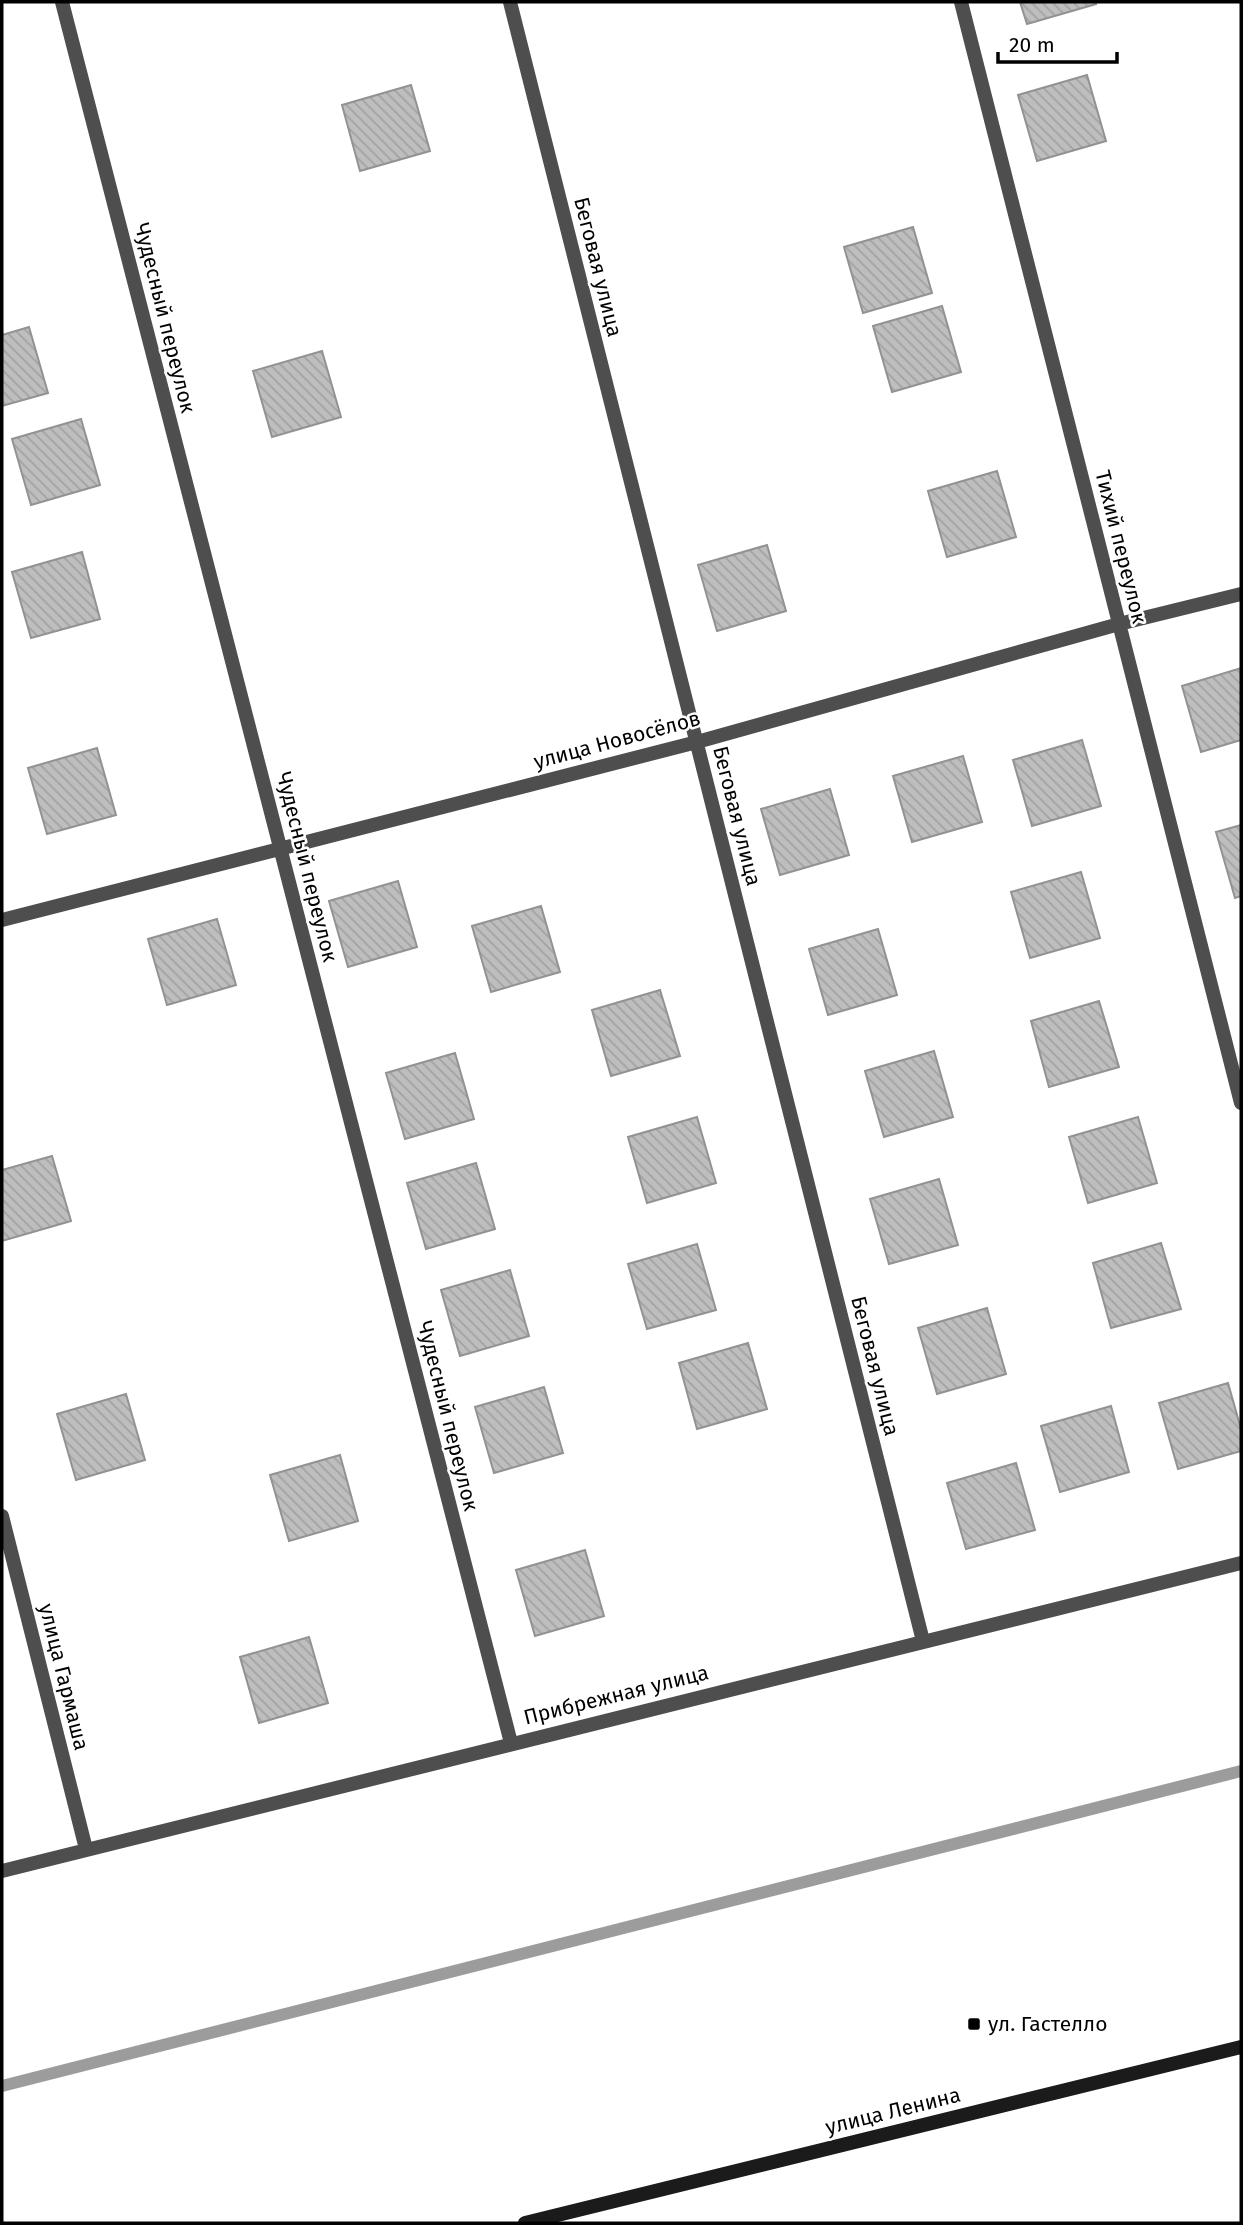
<svg xmlns="http://www.w3.org/2000/svg" width="1243" height="2225" font-family="'Fira Sans',sans-serif">
<defs>
<pattern id="building-back-hatch" width="6" height="6" patternUnits="userSpaceOnUse" patternTransform="scale(1.75)"><rect width="6" height="6" fill="#bebebe"/><path d="M-1 5l2 2M0 0l6 6M5-1l2 2" fill="none" stroke="#a2a2a2"/></pattern>
</defs>
<rect width="100%" height="100%" fill="#fff"/>
<g fill="none" stroke-linecap="round" stroke-linejoin="round">
<path stroke="#9c9c9c" stroke-width="12" d="M2,2086L1241,1771"/>
</g>
<path fill="url(#building-back-hatch)" stroke="#929292" stroke-width="2" d="M1020,2H1095L1096,4L1027,24Z
M1087,75L1106,141L1037,161L1018,95Z
M411,85L430,151L360,171L342,105Z
M913,227L932,293L863,313L844,247Z
M942,306L961,372L892,392L873,326Z
M29,327L48,393L2,406V335Z
M322,351L341,417L272,437L253,371Z
M81,419L100,485L31,505L12,439Z
M997,471L1016,537L947,557L928,491Z
M767,545L786,611L717,631L698,565Z
M82,552L100,619L31,638L12,572Z
M1241,668V740L1201,752L1182,686Z
M1082,740L1101,806L1032,826L1013,760Z
M97,748L116,815L47,834L28,768Z
M963,756L982,822L912,842L893,776Z
M830,789L849,855L780,875L761,809Z
M1241,825V896L1235,898L1216,832Z
M1081,872L1100,938L1030,958L1011,892Z
M398,881L417,947L348,967L329,901Z
M541,906L560,972L491,992L472,926Z
M217,919L236,985L167,1005L148,939Z
M878,929L897,995L828,1015L809,949Z
M660,990L680,1056L611,1076L592,1010Z
M1099,1001L1119,1067L1049,1087L1031,1021Z
M934,1051L953,1117L884,1137L865,1071Z
M455,1053L474,1119L405,1139L386,1073Z
M697,1117L716,1183L647,1203L628,1137Z
M1138,1117L1157,1183L1088,1203L1069,1137Z
M52,1156L71,1221L2,1241V1170Z
M476,1163L495,1229L426,1249L407,1183Z
M939,1179L958,1245L889,1264L870,1199Z
M1161,1243L1181,1309L1111,1328L1093,1263Z
M697,1244L716,1310L647,1329L628,1264Z
M510,1270L529,1336L460,1356L441,1290Z
M987,1308L1006,1374L937,1394L918,1328Z
M748,1343L767,1409L697,1429L679,1363Z
M1228,1383L1241,1429V1451L1178,1469L1159,1403Z
M544,1387L563,1453L494,1473L475,1407Z
M126,1394L145,1460L76,1480L57,1414Z
M1111,1406L1129,1472L1060,1492L1041,1426Z
M340,1455L358,1521L289,1541L270,1475Z
M1016,1463L1035,1530L966,1549L947,1483Z
M585,1550L604,1616L535,1636L516,1570Z
M309,1637L328,1703L259,1723L240,1657Z"/>
<g fill="none" stroke-linecap="round" stroke-linejoin="round">
<path stroke="#4e4e4e" stroke-width="14" d="M62,2L511,1743
M510,2L923,1641
M961,2L1241,1103
M2,920L697,742L1119,624L1241,594
M2,1516L86,1849
M2,1871L1241,1563"/>
<path stroke="#1b1b1b" stroke-width="14" d="M525,2223L1241,2047"/>
</g>
<rect fill="#000" stroke="#fff" stroke-width="2.5" x="967" y="2017" width="14" height="14" rx="3.5"/>
<g text-anchor="middle" stroke-width="5" stroke-linejoin="round" paint-order="stroke">
<g font-size="21" fill="#000" stroke="#fff">
<text transform="translate(598 267) rotate(76)" y="7">Беговая улица</text>
<text transform="translate(165 318) rotate(76)" y="7">Чудесный переулок</text>
<text transform="translate(1121 547) rotate(76)" y="7">Тихий переулок</text>
<text transform="translate(617 740) rotate(-15)" y="7">улица Новосёлов</text>
<text transform="translate(737 816) rotate(76)" y="7">Беговая улица</text>
<text transform="translate(307 867) rotate(76)" y="7">Чудесный переулок</text>
<text transform="translate(875 1366) rotate(76)" y="7">Беговая улица</text>
<text transform="translate(448 1416) rotate(76)" y="7">Чудесный переулок</text>
<text transform="translate(64 1677) rotate(76)" y="7">улица Гармаша</text>
<text transform="translate(616 1695) rotate(-14)" y="7">Прибрежная улица</text>
<text transform="translate(893 2111) rotate(-14)" y="7">улица Ленина</text>
</g>
<g font-size="21" fill="#000" stroke="#fff" text-anchor="start">
<text x="988" y="2031">ул. Гастелло</text>
</g>
</g>
<rect width="1243" height="2225" fill="none" stroke="#000000" stroke-width="7"/>
<path d="M998 52v10h119v-10" fill="none" stroke="#000000" stroke-width="3.5"/>
<text x="1009" y="52" font-size="21" fill="#000000" stroke="#ffffff" stroke-width="5" paint-order="stroke">20 m</text>
</svg>
